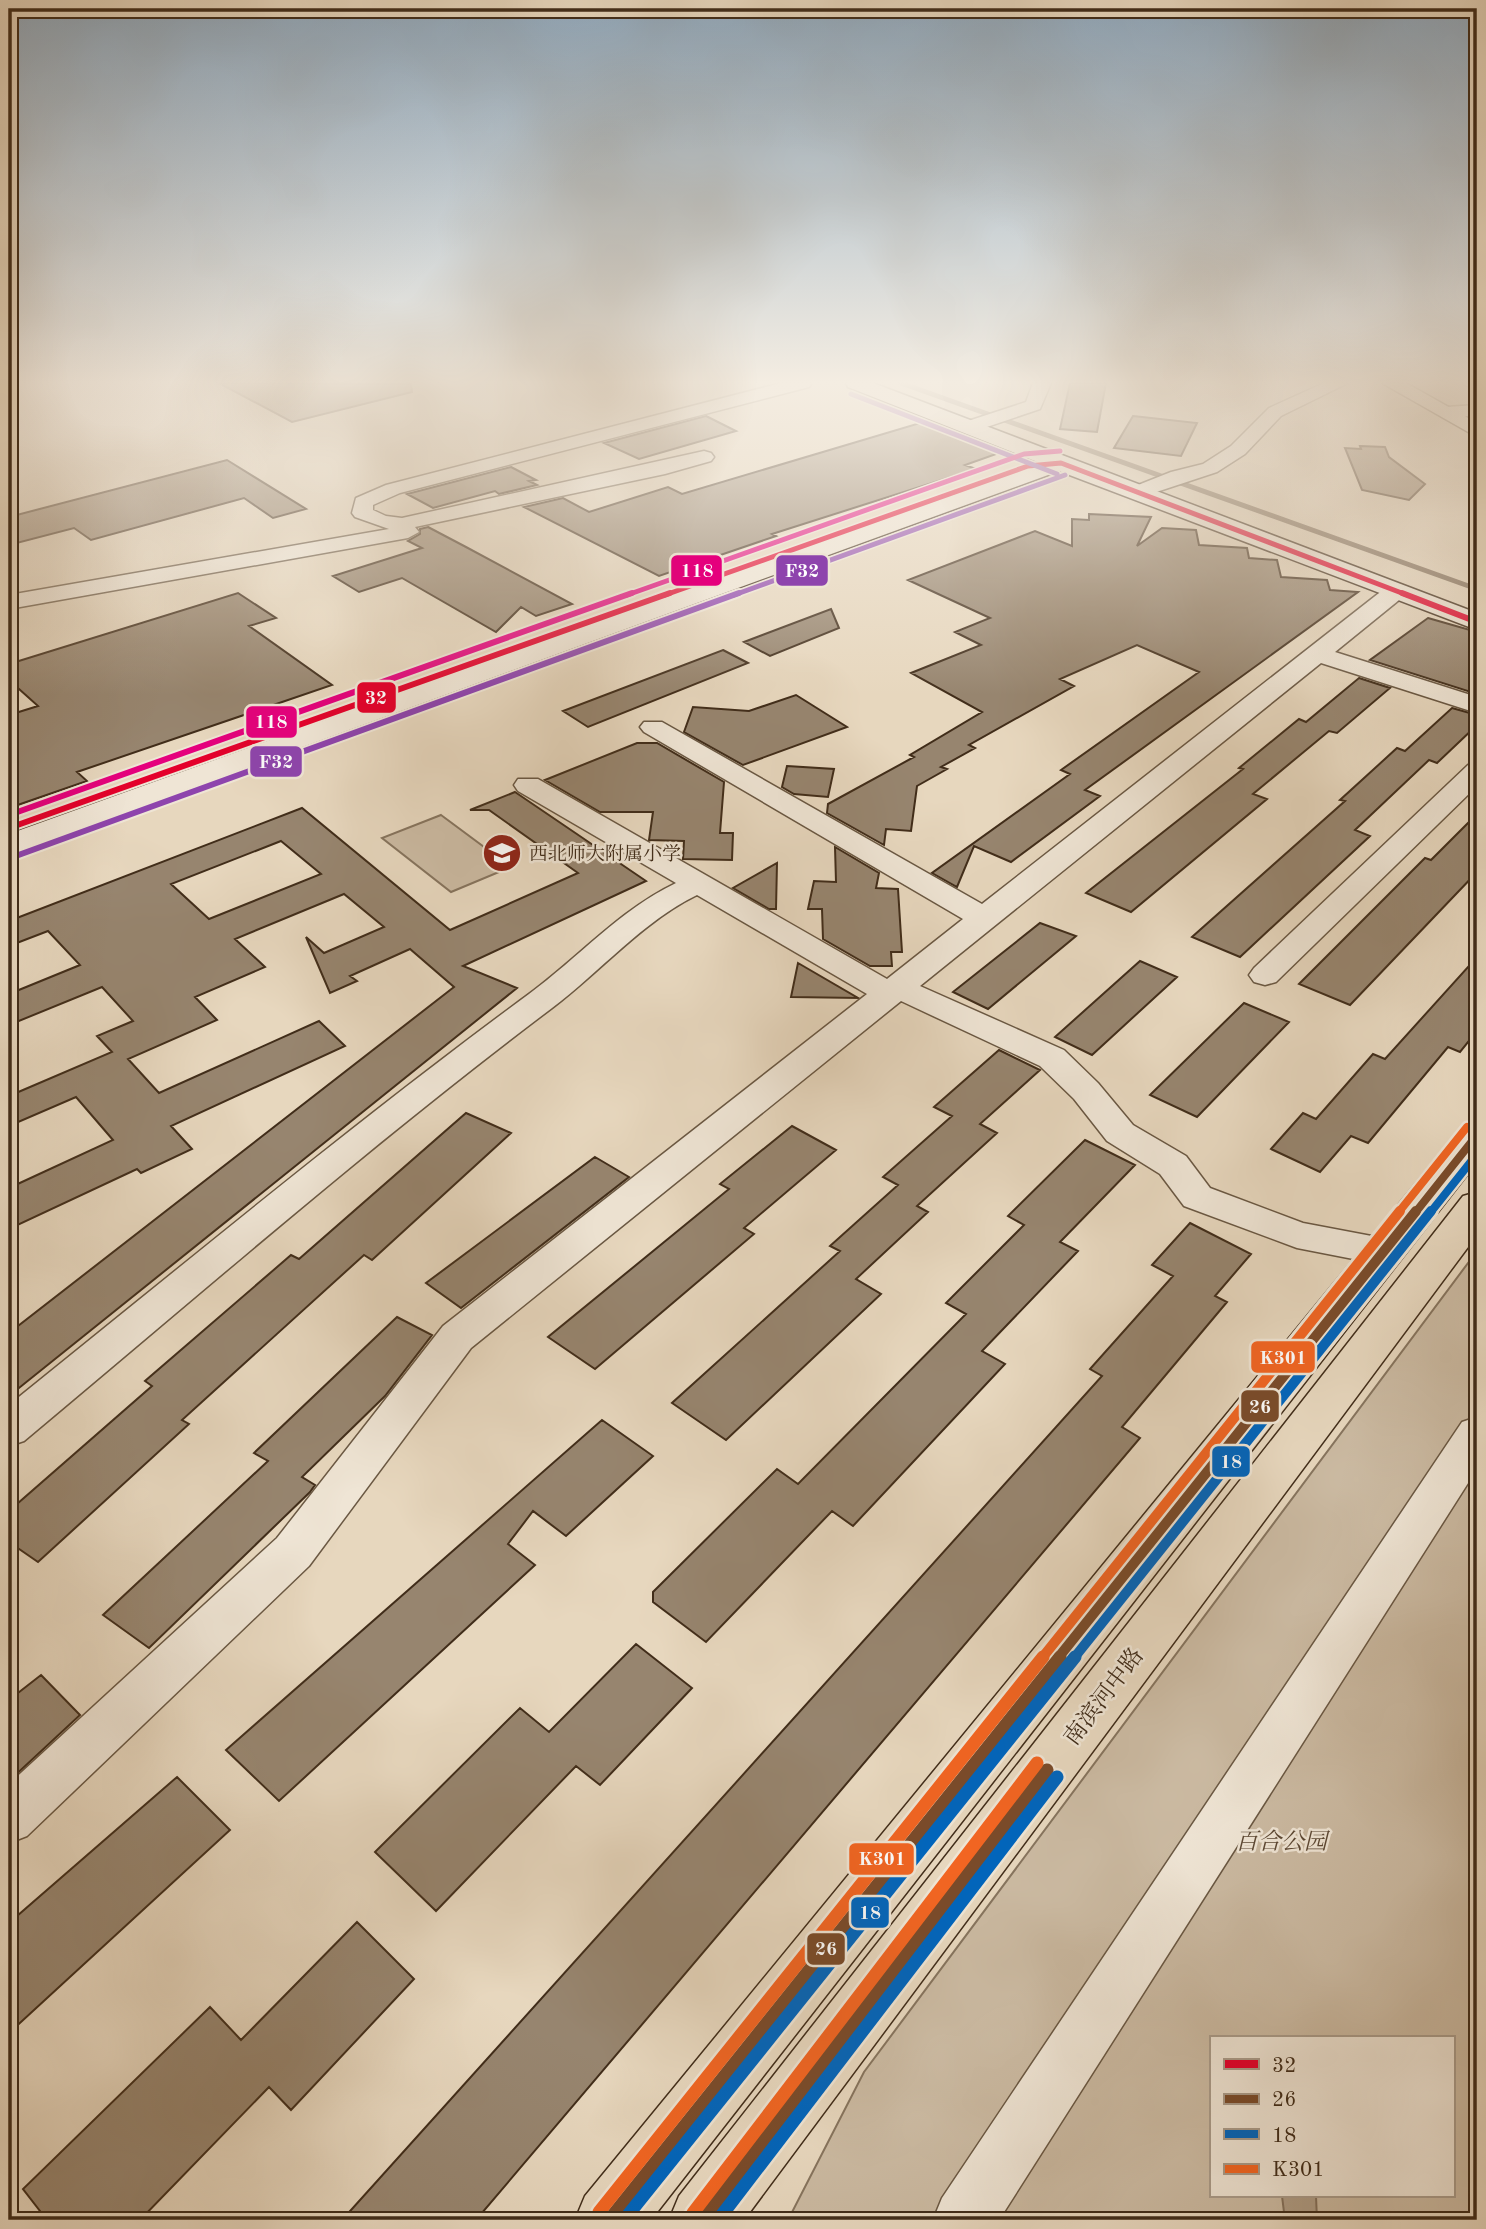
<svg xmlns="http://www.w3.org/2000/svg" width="1486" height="2229" font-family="'Old Standard TT','Noto Serif SC',serif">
<rect width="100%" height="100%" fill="#e7d7be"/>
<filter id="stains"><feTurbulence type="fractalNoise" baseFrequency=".00286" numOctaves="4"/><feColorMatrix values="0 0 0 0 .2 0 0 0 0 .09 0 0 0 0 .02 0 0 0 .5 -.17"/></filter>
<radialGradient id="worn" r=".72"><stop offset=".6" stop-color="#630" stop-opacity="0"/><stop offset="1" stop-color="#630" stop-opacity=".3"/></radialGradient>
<path fill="#cbbaa2" stroke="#86745e" stroke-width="2" fill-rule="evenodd" d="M441,815L511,867L451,892L382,838Z
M1477,1251V2220H788L864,2072ZM1211,2038H1453V2196H1211Z"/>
<path fill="#af9d86" stroke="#83705b" stroke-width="2" d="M1282,2196H1316L1317,2220H1285Z"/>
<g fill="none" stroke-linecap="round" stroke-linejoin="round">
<path stroke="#83705b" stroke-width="5" d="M901,383L1477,589"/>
</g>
<path fill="#97856f" stroke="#412d1a" stroke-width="2" fill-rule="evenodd" d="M219,383L411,384L412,392L292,422Z
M1070,383H1106L1097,432L1060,429Z
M706,416L736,431L639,459L604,443Z
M1133,416L1197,423L1181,456L1114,448Z
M920,423L999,453L965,465L976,469L772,534L776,536L659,576L524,507L563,498L589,512L668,487L682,494Z
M1360,446L1385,447L1389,457L1425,484L1409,500L1362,490L1345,448L1361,449Z
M227,460L306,509L273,518L244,498L91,540L74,528L9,545V517Z
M511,467L536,480L529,481L537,485L499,494L495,491L433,508L407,494Z
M1089,514L1151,517L1137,546L1162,528L1196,530L1199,545L1247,548L1249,558L1277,560L1281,577L1327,580L1330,590L1358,592L1085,790L1100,796L1011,862L974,846L957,887L932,873L1070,774L1061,770L1199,672L1137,645L1060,679L1074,686L969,745L975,748L941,767L947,769L917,786L911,831L886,829L884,845L827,813L828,804L914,757L910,755L982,712L911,673L981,645L955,632L990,618L908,580L1035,531L1072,546V519L1089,520Z
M428,527L466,547L572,604L536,616L521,607L496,632L402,578L359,592L333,576L422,548L408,541L420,534V529Z
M238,593L276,618L249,626L332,685L77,772L87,781L9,808V715L38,706L9,680V664Z
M831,609L839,628L770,656L744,642Z
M1428,618L1477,632V694L1370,660Z
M723,650L748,663L588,727L563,711Z
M1359,678L1390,688L1337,733L1329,731L1253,794L1267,799L1131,912L1086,893L1243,769L1239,768L1299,719L1306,722Z
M796,695L847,727L743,765L684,732L693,707L749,711Z
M1452,708L1477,715V725L1437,763L1429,760L1355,830L1370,836L1240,957L1192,937L1345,801L1340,800L1397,748L1405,751Z
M637,743H657L724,782L720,833H733L732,860L683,859L684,841L649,840L653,812H600L545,780Z
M787,766L834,769L828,797L794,794L782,787Z
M515,792L646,881L463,966L517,988L9,1396V1333L454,987L410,949L350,976L357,981L330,993L306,937L324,953L384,927L344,894L235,939L265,967L195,997L217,1020L128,1059L159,1093L319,1021L345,1046L171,1126L192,1149L141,1173L137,1169L9,1229V1188L113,1140L76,1097L9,1126V1096L112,1052L97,1036L133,1021L102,987L9,1025V994L80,965L48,931L9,946V921L302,808L450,930L578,873L489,810H470ZM281,841L321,874L209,919L171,884Z
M1477,814V872L1350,1005L1299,984L1425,858L1431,860Z
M835,847L879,873L876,888L898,889L902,952H891L892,966H870L823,939L822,909H808L814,881L836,882Z
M777,863L776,909H769L733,888Z
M1040,923L1076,936L988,1009L953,992Z
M1477,957V1031L1460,1052L1448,1047L1368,1143L1351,1136L1320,1172L1271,1149L1303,1113L1316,1119L1373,1054L1385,1059Z
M1140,961L1177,977L1092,1055L1055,1037Z
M798,963L858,998L791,997Z
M1244,1003L1289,1022L1197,1117L1150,1095Z
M999,1050L1040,1070L980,1124L997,1133L917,1206L928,1212L856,1279L881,1294L726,1440L672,1403L840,1251L830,1246L898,1185L883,1177L952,1116L934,1107Z
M466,1113L511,1133L372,1260L364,1255L182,1420L189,1424L38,1562L9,1542V1511L152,1386L145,1381L291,1255L299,1259Z
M792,1126L836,1150L744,1228L754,1234L595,1369L548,1337L729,1189L720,1184Z
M1085,1140L1135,1165L1060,1242L1078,1251L982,1351L1005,1364L853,1526L832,1511L706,1642L653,1602V1592L777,1469L798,1484L966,1314L946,1303L1024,1225L1008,1216Z
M595,1157L629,1177L461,1308L426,1283Z
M1190,1223L1251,1254L1215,1296L1227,1302L1122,1427L1140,1438L476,2220H342L1102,1376L1090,1369L1173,1276L1152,1265Z
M397,1317L432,1335L385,1396L302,1477L315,1485L310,1492L149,1648L103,1615L268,1461L254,1453Z
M602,1420L653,1456L566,1536L533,1511L508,1544L535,1565L279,1801L226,1750Z
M636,1644L692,1688L600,1785L576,1766L436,1911L375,1852L520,1708L549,1732Z
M41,1675L80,1715L9,1781V1700Z
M177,1777L230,1830L9,2033V1923Z
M357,1922L414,1979L291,2110L269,2087L140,2220H47L23,2189L210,2007L241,2040Z"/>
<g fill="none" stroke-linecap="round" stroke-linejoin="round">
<g stroke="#6a5843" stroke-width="2">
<path id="lane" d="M1463,383H1477V388L1464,385Z"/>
</g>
<g stroke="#6a5843" stroke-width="3">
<path id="street" d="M781,383H812L809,387L400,493L373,505V510L386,516L402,518L704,451L711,453L714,457L711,461L665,474L415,527L419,532L408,538L9,609V595L389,529L355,517L352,513L356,498L386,485Z
M1033,383H1051L1040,409L969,433L960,427L962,423L1026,402Z
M1324,383H1348L1281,416L1245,454L1217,472L1135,499L1125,493L1128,489L1171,472L1203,464L1231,446L1269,408Z
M1477,405V415L1446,419L1437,413L1446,407Z
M1396,584L1407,591L1404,596L1335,652L1477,697V713L1321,663L920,986L1064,1050L1098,1083L1133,1125L1186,1156L1210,1188L1303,1223L1398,1241L1403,1251L1398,1261L1384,1265L1297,1248L1184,1206L1160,1174L1107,1141L1074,1099L1040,1066L901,1001L471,1348L309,1566L27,1836L9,1843V1784L277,1538L443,1326L867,994L697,895C642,922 601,971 552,1008C370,1145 199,1295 24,1441L9,1446V1405C181,1267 351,1125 529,994C578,958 621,909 676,883L518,791L514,785L518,779H538L887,979L963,919L644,732L640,727L644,722H662L982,904L1388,586Z
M1477,763V786L1276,982L1265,985L1254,982L1249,975L1254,968L1468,765Z
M1477,1417V1469L999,2220H933L942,2198L1462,1422Z"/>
</g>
<g stroke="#412d1a" stroke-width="3">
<path id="secondary" d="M846,383H873L1477,613V630L1059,471L9,854V834L1040,463L848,387Z
M1382,383H1406L1477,423V437Z"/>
</g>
<g stroke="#412d1a" stroke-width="3">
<path id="highway" d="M1477,1122V1162L651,2220H575L585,2196L1463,1126Z
M1477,1192V1235L744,2220H669L679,2196L1463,1196Z"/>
</g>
<use href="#lane" fill="#efe5d5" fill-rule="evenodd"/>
<use href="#street" fill="#efe5d5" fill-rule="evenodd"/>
<use href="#secondary" fill="#efe5d5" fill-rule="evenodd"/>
<use href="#highway" fill="#e7d7be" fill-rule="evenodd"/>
<g stroke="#efe5d5" stroke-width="8">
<path id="bus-1-far1" d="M665,595L1028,466L1061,463L1407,595"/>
</g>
<g stroke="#efe5d5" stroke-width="10">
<path id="bus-1" d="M1402,593L1477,622
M9,828L670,593"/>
</g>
<g stroke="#efe5d5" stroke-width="13">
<path id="bus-2-far2" d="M1415,1213L1477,1135"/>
</g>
<g stroke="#efe5d5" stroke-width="16">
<path id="bus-2-far1" d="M1058,1658L1416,1211"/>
</g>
<g stroke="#efe5d5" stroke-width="18">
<path id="bus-2" d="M609,2220L1060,1657
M703,2220L1047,1770"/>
</g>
<g stroke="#efe5d5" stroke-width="13">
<path id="bus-3-far2" d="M1430,1213L1477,1154"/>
</g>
<g stroke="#efe5d5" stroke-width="16">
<path id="bus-3-far1" d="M1074,1658L1431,1211"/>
</g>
<g stroke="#efe5d5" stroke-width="18">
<path id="bus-3" d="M624,2220L1075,1657
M718,2220L1057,1777"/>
</g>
<g stroke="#efe5d5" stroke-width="13">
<path id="bus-4-far2" d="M1398,1213L1467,1127"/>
</g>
<g stroke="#efe5d5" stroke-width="16">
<path id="bus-4-far1" d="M1042,1658L1400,1211"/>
</g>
<g stroke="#efe5d5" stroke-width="18">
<path id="bus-4" d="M599,2212L1043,1657
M693,2213L1037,1763"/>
</g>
<g stroke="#efe5d5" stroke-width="8">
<path id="bus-5-far1" d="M851,394L1057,474
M734,595L1065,475"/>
</g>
<g stroke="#efe5d5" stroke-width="10">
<path id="bus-5" d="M13,857L739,593"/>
</g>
<g stroke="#efe5d5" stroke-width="8">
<path id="bus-6-far1" d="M627,595L1024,454L1060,451"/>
</g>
<g stroke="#efe5d5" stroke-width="10">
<path id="bus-6" d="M9,815L632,593"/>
</g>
<use href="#bus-1-far1" stroke="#e4002b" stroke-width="5"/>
<use href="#bus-1" stroke="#e4002b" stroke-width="6"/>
<use href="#bus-2-far2" stroke="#7a4b2a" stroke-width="8"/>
<use href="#bus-2-far1" stroke="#7a4b2a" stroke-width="10"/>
<use href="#bus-2" stroke="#7a4b2a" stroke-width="13"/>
<use href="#bus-3-far2" stroke="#0065bd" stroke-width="8"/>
<use href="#bus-3-far1" stroke="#0065bd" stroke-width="10"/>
<use href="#bus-3" stroke="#0065bd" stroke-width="13"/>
<use href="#bus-4-far2" stroke="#f26522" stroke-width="8"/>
<use href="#bus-4-far1" stroke="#f26522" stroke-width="10"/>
<use href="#bus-4" stroke="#f26522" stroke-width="13"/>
<use href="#bus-5-far1" stroke="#8e44ad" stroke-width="5"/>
<use href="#bus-5" stroke="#8e44ad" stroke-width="6"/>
<use href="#bus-6-far1" stroke="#e5007d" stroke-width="5"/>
<use href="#bus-6" stroke="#e5007d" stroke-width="6"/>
</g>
<linearGradient id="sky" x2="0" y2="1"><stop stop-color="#91abc1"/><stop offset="0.55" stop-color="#f4ede2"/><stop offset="1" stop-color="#f4ede2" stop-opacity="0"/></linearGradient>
<rect width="1486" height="695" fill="url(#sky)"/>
<defs>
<g id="school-disc" transform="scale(2.0125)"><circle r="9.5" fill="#8f2418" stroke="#efe5d5"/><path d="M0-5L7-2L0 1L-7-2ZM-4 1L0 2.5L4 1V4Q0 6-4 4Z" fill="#fff"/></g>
</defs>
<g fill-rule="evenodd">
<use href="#school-disc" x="502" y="853"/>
</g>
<g text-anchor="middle" stroke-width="5" stroke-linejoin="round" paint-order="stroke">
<g font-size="19" fill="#412d1a" stroke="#efe5d5" text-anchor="start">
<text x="529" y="860">西北师大附属小学</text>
</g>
<g font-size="23" fill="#412d1a" stroke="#efe5d5">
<text transform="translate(1103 1696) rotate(-53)" y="8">南滨河中路</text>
</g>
<g font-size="23" font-style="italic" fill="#5d4935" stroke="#efe5d5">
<text x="1281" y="1849">百合公园</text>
</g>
</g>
<g stroke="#efe5d5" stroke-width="2.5">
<rect x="670" y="554" width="53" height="33" rx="7" fill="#e5007d"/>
<rect x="775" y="554" width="54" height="33" rx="7" fill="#8e44ad"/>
<rect x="356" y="681" width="41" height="33" rx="7" fill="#e4002b"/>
<rect x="245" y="705" width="53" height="34" rx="7" fill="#e5007d"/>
<rect x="249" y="745" width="54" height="33" rx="7" fill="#8e44ad"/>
<rect x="1250" y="1340" width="66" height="34" rx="7" fill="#f26522"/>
<rect x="1240" y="1389" width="40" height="34" rx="7" fill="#7a4b2a"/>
<rect x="1211" y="1445" width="40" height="33" rx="7" fill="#0065bd"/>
<rect x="848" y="1842" width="67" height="34" rx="7" fill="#f26522"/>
<rect x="850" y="1896" width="40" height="33" rx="7" fill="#0065bd"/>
<rect x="806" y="1932" width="40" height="34" rx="7" fill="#7a4b2a"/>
</g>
<g font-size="19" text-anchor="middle" font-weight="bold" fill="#fff">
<text x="697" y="577">118</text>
<text x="802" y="577">F32</text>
<text x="376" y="704">32</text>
<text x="271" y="728">118</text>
<text x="276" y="768">F32</text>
<text x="1283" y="1364">K301</text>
<text x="1260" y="1413">26</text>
<text x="1231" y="1468">18</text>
<text x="882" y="1865">K301</text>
<text x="870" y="1919">18</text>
<text x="826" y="1955">26</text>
</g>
<rect width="1486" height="2229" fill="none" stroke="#e7d7be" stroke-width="35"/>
<rect x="10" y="10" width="1465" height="2208" fill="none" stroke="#412d1a" stroke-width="3.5"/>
<rect x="18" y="18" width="1451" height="2194" fill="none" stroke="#412d1a" stroke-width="2"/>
<rect x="1210" y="2036" width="245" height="161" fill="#efe5d5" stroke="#a99b8a" stroke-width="2"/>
<rect x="1224" y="2059" width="35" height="10" fill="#e4002b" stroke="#a99b8a" stroke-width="2"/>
<text x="1272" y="2072" font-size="21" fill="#412d1a">32</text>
<rect x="1224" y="2094" width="35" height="10" fill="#7a4b2a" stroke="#a99b8a" stroke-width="2"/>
<text x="1272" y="2106" font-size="21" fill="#412d1a">26</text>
<rect x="1224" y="2129" width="35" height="10" fill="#0065bd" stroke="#a99b8a" stroke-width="2"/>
<text x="1272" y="2142" font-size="21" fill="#412d1a">18</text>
<rect x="1224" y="2164" width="35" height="10" fill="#f26522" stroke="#a99b8a" stroke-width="2"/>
<text x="1272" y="2176" font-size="21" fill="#412d1a">K301</text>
<rect width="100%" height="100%" filter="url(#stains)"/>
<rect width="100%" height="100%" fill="url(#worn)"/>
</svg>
